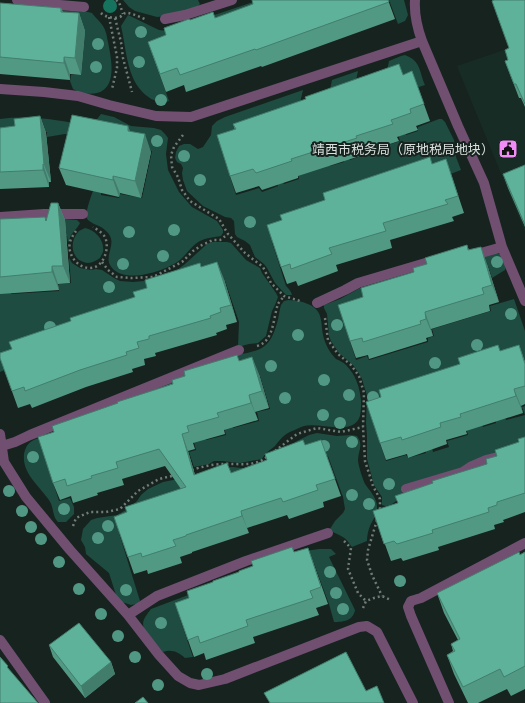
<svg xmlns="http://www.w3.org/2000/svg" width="525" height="703" font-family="Montserrat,'Noto Sans SC',sans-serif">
<rect width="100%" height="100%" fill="#17231f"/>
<path fill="#182c26" d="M507,49L525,51V232L457,66Z"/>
<path fill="#1e4c40" d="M123,0H198L200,4L196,8L167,16L157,17L135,11L129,7Z
M259,0H296L171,52L154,58L169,101C153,106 139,91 133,78C126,62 125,43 121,26L128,15L159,30L167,31Z
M389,0H404L408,15L405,21L398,24Z
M39,9L88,12L92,13C97,20 104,24 106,33C107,35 107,39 108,42C111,57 118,88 97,93C89,95 80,93 73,89L70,81L71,75H81L85,30L68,28Z
M405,55C421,61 419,71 425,85L222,151L236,195L259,188L262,192L278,186L277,182L282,180L284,184L299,179L298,175L327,161L330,166L344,162L343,158L348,157L350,160L364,155L363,151L381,145L382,147L400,141L398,134L405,132L406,135L418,131V127L439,119H442L445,122L454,140L456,157L461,170L272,242L286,286C289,289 291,291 292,295H286L275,283L267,268L264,264L255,257L250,245L245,241L237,237L235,234L234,221L231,218L225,217L203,206L187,191L183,180L182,173L183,168L181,164L177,162L175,158L176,152L179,146L184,144H190L198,149L203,147L211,135L212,126L217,121L225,117L303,90L300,103L329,95L332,80L358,71L355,85L386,75L389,61L401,56Z
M101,114L114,117L131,126L154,128L161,130L165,134L168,138L166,154L168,170L179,192L192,207L217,221L223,230V233L221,236C215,237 206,238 200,241C192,245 187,254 180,260C166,271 122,286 110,265C105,256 115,245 110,236C108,232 105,230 101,227C97,225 91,223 88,220C83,216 92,194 94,188L101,189V195L119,198L120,194L142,198L152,151L65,134L47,137V132L20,135L0,145V119C30,115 61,120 91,127Z
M65,219L77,220L80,223C76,231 71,232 69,241L68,242L67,236L53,237L0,224Z
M85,228C95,230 105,240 103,252C102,254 101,256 100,258C97,260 92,263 88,263C85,263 82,261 79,260C70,252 71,239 79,231C81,230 83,229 85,228Z
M212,242H227L231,243L246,260L260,268L262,273L276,293L278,297L275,305L272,311L266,336L258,343L249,344L238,347L239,322L224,278L208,282L0,372V289L11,288V294L59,291V284L71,283L69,258L72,263L80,268L91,270L96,269L102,270L114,278L120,281L133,282L144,281L160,279L173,273L185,264L207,244Z
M497,253L501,254L506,267L505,270L492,278L487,263L475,267L344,322L356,360L367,356L369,360L428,342V338L434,336L432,329L491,311L490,306L514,299L525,331V361L506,367L372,419L386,461L406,455L408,458L426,453L425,449L432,448L433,452L449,447L447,441L468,435L466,427L481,422L483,427L496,423L495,417L504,415L506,420L525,415L522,407L525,406V447L403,491C399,499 391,509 382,505V497L374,485L367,459V436L366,423L367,396L362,379L360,375L353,365L339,353L331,341L329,336L327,314L324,308V305L340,299L360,288L412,272Z
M288,300C302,301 319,304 321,320C322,325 322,331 323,335C325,344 330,353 336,359C340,361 343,362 346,365C356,375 360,388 361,401C361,406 361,411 360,416C353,437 320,422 304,426C299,428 289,432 285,435C281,438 278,442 275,446C270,450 265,453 262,459L240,463L222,461H214L209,464L194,467L189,452L196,450L192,435L205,436L206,440L226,435L224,427L232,425L233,428L259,421L257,412L270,409L259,373L246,377L44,454L59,501L70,498L74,507V514L66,522H58C52,516 54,507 49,500C39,485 22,474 24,454C25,449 27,444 32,441C37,438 43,436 49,435L236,355C260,351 270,349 277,323C279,317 279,311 281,305L284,301Z
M317,433L337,436L351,435L357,436C364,445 358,451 358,460C358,465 363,480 365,484C370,491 378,499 377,509C377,515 372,521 370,526C368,531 367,536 367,541L352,547C349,543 346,538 341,536C336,533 333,533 330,529L335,521L343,513L345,509L343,497L328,456L119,533L140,601L137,604L131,605L119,601L116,595L109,573L86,554L85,547L81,540L83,529L91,520L97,518L117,515L126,510L137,501L141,495L148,489L163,482L183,478L216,468L233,467L249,469L266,464L297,441L309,435Z
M319,549H331L336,554L329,557L355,610C353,621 343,622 334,622L329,604L314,564L301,568L180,619L193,657L185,658C178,652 172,649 163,652L144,629C141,620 146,616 151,609L305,551Z"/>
<path fill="#16735e" d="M103 6a7 7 0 1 1 14 0a7 7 0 1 1-14 0Z"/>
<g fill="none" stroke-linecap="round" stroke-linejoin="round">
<path stroke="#717b77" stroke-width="2.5" stroke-dasharray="2 3" stroke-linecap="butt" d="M116,0L119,2L123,14
M101,13C105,17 114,19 120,17C123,15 124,12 128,13C134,14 142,18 147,20
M109,17L117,57V68L112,89
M115,18L121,42L123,58L132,92
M183,135L174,147L171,155L172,167L178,177L182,190L190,201L219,219L228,234L245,253L263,267L271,283L284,296L300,301
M76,231C74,234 71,238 70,242C67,254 77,268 90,268C103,268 109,250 106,240C105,234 98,230 93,227
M102,262L108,270L117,277L132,278L153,277L182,262L193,251L202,245L213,240H220L228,234
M325,318L328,340L338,354L351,365L359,376L364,393L363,427L365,461L373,486L380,499V511
M257,346C274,342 273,318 278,304C279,302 282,299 284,296
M275,451L297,434L317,428L341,432L363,427
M192,470C200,467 214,464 223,464C239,463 254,468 268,456
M377,520L368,550L367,560L372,575L382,596
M73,526L76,518L90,512H106L120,509L138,491L159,479L176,475
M344,541L351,548L348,569L358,593L366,601
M363,608L366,601L374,598L382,596L391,600"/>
<path stroke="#704f71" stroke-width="10" d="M17,0L48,4L84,7
M415,0C414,15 417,27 422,41L458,126L484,183L502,247L525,301
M165,19L185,15L232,0
M0,89L44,92L78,96L109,105L156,116L191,117L422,41
M0,217L44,214H83
M471,255L481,253L502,247
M317,303L345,290L358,283L439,259
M0,434L4,462L26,497L70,550L128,615L159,655L178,676L190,683L199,685L225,679L359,627L367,626L377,632L413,703
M2,446L15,442L30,435L239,350
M406,489L463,472L472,466L486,460L498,457
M128,615L157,596L246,561L328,533
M449,703L411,616L408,607L411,601L421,598L525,543"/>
<path stroke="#704f71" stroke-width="10" d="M0,640L45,703"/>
</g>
<g fill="#519884">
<circle cx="141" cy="32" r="6"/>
<circle cx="98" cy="44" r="6"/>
<circle cx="139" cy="62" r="6"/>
<circle cx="96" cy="67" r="6"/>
<circle cx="161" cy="100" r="6"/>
<circle cx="157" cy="141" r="6"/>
<circle cx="184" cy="156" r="6"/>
<circle cx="200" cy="180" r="6"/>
<circle cx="250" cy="222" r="6"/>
<circle cx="174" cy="230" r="6"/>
<circle cx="129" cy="232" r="6"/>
<circle cx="163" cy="256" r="6"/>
<circle cx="497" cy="262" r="6"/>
<circle cx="123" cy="264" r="6"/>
<circle cx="109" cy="287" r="6"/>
<circle cx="511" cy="314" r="6"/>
<circle cx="337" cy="325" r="6"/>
<circle cx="50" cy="327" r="6"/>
<circle cx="298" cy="335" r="6"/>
<circle cx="477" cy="345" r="6"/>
<circle cx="435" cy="363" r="6"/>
<circle cx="271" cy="366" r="6"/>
<circle cx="324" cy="380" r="6"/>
<circle cx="349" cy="395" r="6"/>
<circle cx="373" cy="397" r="6"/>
<circle cx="285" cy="398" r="6"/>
<circle cx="323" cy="415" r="6"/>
<circle cx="340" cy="423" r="6"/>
<circle cx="352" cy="442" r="6"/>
<circle cx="324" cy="446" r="6"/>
<circle cx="33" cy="457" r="6"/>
<circle cx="389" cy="484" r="6"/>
<circle cx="9" cy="491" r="6"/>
<circle cx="352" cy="495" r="6"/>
<circle cx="369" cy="504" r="6"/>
<circle cx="64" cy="509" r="6"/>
<circle cx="22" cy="511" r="6"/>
<circle cx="108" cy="526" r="6"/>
<circle cx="31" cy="527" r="6"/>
<circle cx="98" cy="538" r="6"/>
<circle cx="41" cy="539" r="6"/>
<circle cx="59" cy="562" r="6"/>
<circle cx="330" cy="572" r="6"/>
<circle cx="400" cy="581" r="6"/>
<circle cx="79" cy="589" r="6"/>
<circle cx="126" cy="590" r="6"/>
<circle cx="336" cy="593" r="6"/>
<circle cx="343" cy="609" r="6"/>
<circle cx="101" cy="614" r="6"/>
<circle cx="161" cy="623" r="6"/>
<circle cx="118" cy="636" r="6"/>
<circle cx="135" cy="657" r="6"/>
<circle cx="207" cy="674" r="6"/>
<circle cx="158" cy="685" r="6"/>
</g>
<path fill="#529984" d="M388,0L395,19L262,67L261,66L186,92L184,85L166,92L148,42L166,35L190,20Z
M525,0V107L521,98H519L505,61L508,60L509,48Z
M0,3L61,8L63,12L79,13L85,31L81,75L70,74V80L0,74Z
M412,71L430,121L416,126L418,130L397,137L399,141L362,153L363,155L298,176V178L262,190L259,186L236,193L230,176L235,130L233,124L403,75Z
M40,116L46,133L51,182H49V187L0,189V128L15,126Z
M130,132L151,152L141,198L120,193L119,197L66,185L59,168Z
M446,159L464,213L452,217L454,221L390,240L392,248L336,265L338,271L298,286L296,281L287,284L281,267L282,220L325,200Z
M525,165V227L508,188L503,174Z
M58,203L65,220L70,283L58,284L59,290L0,294V219L46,221Z
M467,245L469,250L487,264L499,302L489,305L490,311L431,329L433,336L426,338L427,341L369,359L368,355L356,358L350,341L363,297L414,272L427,264Z
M201,267L224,279L237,322L226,325L227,329L216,333L217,335L155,353L156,356L144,359L145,365L132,369L133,372L86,387L32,408L30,404L18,408L0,358L12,349L71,321L135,297L147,288Z
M519,345L525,362V404L521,406L523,413L466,431L467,434L446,440L447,444L408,458L407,454L386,460L380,443L381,397L500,351Z
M239,360L259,374L269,408L255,412L258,420L224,430L225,434L193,443L195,449L188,451L195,475L231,473L321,440L341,496L323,502L324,507L289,519L287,515L247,528L249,533L192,552V553L180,557L182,563L148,574L147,570L134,574L114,517L127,512L181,489L165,466L122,479L124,485L97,493L98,495L73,503L71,496L60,500L53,483L54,432L118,403Z
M525,437V512L503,520L504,522L494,525L495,529L438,547L439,550L403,561L401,558L391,561L373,511L398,503L487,464L497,456L519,442Z
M308,548L328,604L316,608L319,615L253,637L255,643L206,660L204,653L194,657L175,603L189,598L213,582Z
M525,552V689L511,696L507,689L478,703H468L454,674L447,655L453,651L451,644L458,640L444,613L437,593Z
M49,645L111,662L115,674L85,698L53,657Z"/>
<path fill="#427d6c" d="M79,13L85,31L81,75L75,58Z
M64,57L70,74V80L64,63Z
M40,116L46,133L51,182L44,165Z
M128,126L135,143L128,131Z
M145,134L151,152L141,198L135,181Z
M43,164L49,182V187L43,170Z
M113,176L120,193L119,197L113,180Z
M58,203L65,220L70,283L63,266Z
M481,247L487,264L499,302L492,285Z
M217,262L224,279L237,322L231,305Z
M52,266L58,284L59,290L52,272Z
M425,312L431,329L433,336L426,319Z
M252,357L259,374L269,408L262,391Z
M514,389L521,406L523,413L516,396Z
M249,395L255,412L258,420L251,403Z
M182,434L188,451L200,492L194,475Z
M241,511L247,528L249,533L242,516Z
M111,662L115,674L85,698L81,686Z"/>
<path fill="#5fb29a" stroke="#427d6c" d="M252,0H388L389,2L256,50L255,49L180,75L177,68L160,74L148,42L166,35L164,28L189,19L190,20L213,12L215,18L253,4Z
M494,0H525V104L516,84H514L505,61L508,60L505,50L509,48L492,1Z
M0,3L61,8V12L79,13L75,58L64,57V63L0,57Z
M399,64L403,75L412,71L424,104L410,109L411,113L391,120L393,124L356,136L357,138L291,159L292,161L256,173L253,169L230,176L217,135L236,129L233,124L306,99L305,97Z
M72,115L128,126V131L145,134L135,181L113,176V180L59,168Z
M40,116L44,165L43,164V170L0,172V128L15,126L14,119Z
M430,157L432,164L446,159L458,196L445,200L448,204L383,223L386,231L329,248L332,254L291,269L290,264L281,267L267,225L282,220L280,215L325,200L323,193Z
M525,165V225L503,174Z
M51,203H58L63,266H52V272L0,277V219L45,217L46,221Z
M467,245L468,250L481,247L492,285L482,288L484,294L425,312L426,319L420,321L421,324L363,342L362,338L350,341L338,305L363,297L361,288L414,272L413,268L427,264L425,258Z
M217,262L231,305L220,308L221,312L210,316L211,318L149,336V339L137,342L139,348L126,352L127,355L80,370L25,391L24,387L12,391L0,358V353L12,349L9,342L71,321L70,318L135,297L133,292L147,288L145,280L200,263L201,267Z
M498,345L500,351L519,345L525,364V386L514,389L516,396L460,414L461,417L440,423L441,427L402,440L401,437L380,443L366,402L381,397L379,390L460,364L458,358Z
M237,355L239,361L252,357L262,391L249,395L251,403L217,413L219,417L187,426L189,432L182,434L194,475L227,463L231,473L267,460L265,454L303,440L305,445L321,440L335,479L316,485L318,490L283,502L281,498L241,511L242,516L186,535V536L173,540L176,546L142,557L141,553L128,557L114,517L127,512L125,507L186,487L159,449L116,462L118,468L91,476L92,478L67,486L65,479L53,483L38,437L54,432L52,426L118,403L117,402L173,384L172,380L185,376L184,371Z
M525,437V493L497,502V505L488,508L489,512L432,530L433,533L397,544L394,541L384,544L373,511L398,503L395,496L433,483L432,481L487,464L486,459L497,456L495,450L519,442L518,439Z
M292,547L294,552L308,548L321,587L310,591L313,598L246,620L248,626L200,643L198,636L188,640L175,603L189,598L187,591L213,582V581L239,572V571L253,566L251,561Z
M519,552L520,555L525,552V666L504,677L500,669L463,687L447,655L455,651L451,644L460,639L437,593Z
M79,623L111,662L81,686L49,645Z
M346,652L366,691L377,686L384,703H270L264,693Z
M0,657L8,666L7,667L38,703H0Z
M143,697L148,703H135Z"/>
<defs>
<g id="civic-square" transform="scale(1)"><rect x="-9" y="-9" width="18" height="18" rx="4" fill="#f18bf5" stroke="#17231f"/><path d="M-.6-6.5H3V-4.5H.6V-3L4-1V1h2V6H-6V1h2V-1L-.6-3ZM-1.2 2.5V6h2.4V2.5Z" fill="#111"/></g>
</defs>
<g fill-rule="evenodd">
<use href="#civic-square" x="508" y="149"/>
</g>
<g text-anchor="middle" stroke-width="4" stroke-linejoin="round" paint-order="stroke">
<g font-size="13" fill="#d8e0dd" stroke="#17231f" text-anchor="end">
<text x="494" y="154">靖西市税务局（原地税局地块）</text>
</g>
</g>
</svg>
